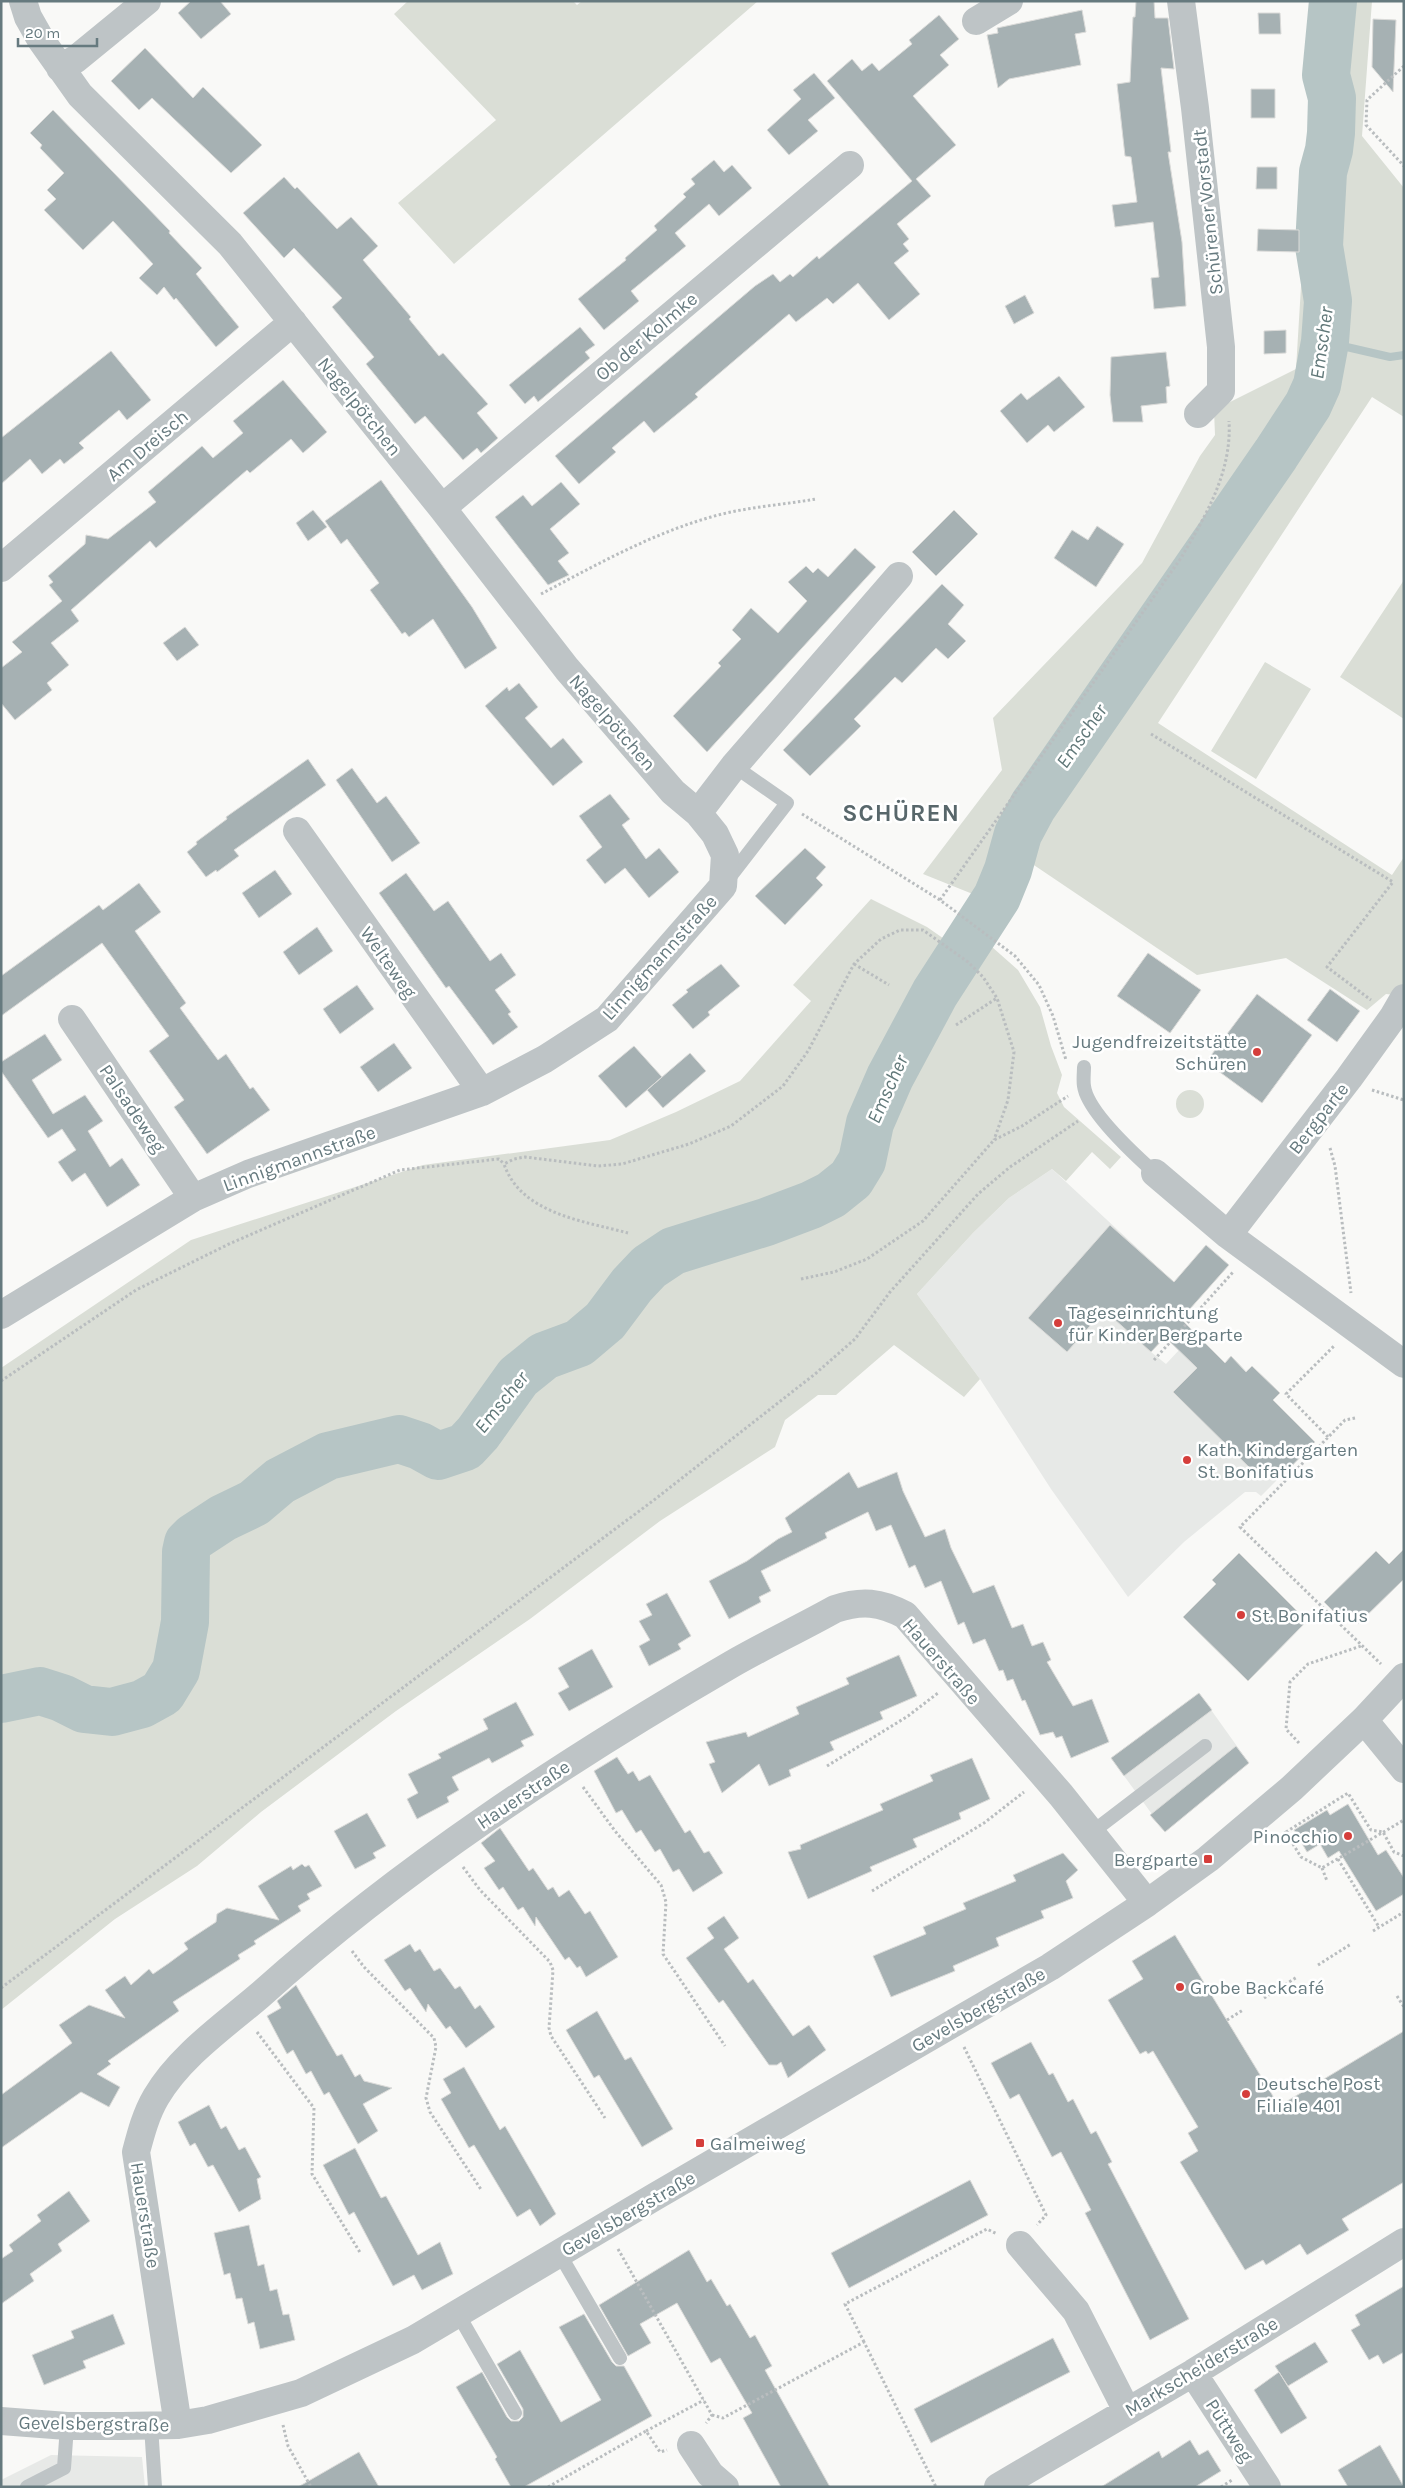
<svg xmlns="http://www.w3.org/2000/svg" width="1405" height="2488" font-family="Karla,sans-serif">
<rect width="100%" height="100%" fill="#f9f9f7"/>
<path fill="#e7e9e7" d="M1052,1169L1174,1282L1229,1265L1151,1352L1166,1364L1195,1333L1225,1363L1231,1356L1246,1371L1252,1366L1280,1393L1273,1400L1315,1442L1261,1496L1256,1492H1245L1184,1542L1128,1597L1051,1489L980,1379L917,1294L973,1233L1009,1198Z
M1199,1693L1249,1763L1165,1832L1111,1758Z
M51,2455L142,2457L145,2487H1V2480Z"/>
<path fill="#daded6" d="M408,1H573L577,5L582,1H758L454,264L398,203L496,120L394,14Z
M1309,1H1372L1362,136L1404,188V417L1372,397L1158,723L1392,875L1404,857V996L1386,994L1367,1010L1286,958L1197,975L1019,855L1000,905L923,874L1002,770L993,718L1142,563L1200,456L1215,435L1214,410L1296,369L1310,138Z
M1404,580V719L1340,677Z
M1265,662L1311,689L1256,779L1211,751Z
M871,899L927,927L970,957L983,939L1018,970L1040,1007L1051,1046L1062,1075L1057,1093L1064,1107L1121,1157L1110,1169L1092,1152L1066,1181L1052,1169L1009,1198L973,1233L917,1294L980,1379L964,1397L894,1345L836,1395H818L785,1420L775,1447L660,1521L530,1619L396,1711L261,1812L197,1866L115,1919L1,2010V1368L191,1240L423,1165L610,1140L676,1112L740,1081L811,1001L793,985Z
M1176 1104a14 14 0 1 1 28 0a14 14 0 1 1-28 0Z"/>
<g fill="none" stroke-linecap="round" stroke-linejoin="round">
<path stroke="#b6c5c5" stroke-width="8" d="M1325,342L1390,357L1404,355"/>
<path stroke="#b6c5c5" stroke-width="48" d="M1,1699L40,1691L62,1698L84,1709L112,1712L142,1704L162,1693L176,1670L185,1622L186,1552L188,1543L194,1537L223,1518L254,1503L280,1481L328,1456L399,1439L420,1446L438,1456L465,1447L478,1433L518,1377L544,1356L579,1343L605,1321L632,1285L649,1267L673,1251L766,1222L811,1205L831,1195L851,1179L862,1161L870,1123L890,1077L935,993L997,897L1008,870L1018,834L1033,806L1276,454L1308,405L1317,385L1325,342L1328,301L1319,246L1323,172L1329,150L1331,133L1332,98L1326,75L1333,1"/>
</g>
<path fill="#a6b1b3" stroke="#dbdbd9" d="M191,1H220L231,14L201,39L178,13Z
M1136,1H1154L1155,18H1168L1174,69L1161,68L1171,152H1168L1182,242L1186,306L1154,309L1151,278L1159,277L1153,222L1115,227L1112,205L1137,202L1131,157L1125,156L1117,84L1130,82L1133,17H1135Z
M1082,10L1086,32L1075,34L1081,65L1009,79L998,88L987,35L998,33L997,28Z
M1258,13H1280L1281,34H1259Z
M939,15L959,39L940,55L949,65L913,96L956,145L916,179L931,196L897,224L909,239L903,244L909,251L894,263L920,294L889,320L858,283L833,304L827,298L796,322L789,314L695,394L698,397L654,433L644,421L612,448L616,452L579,484L555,456L755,286L773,274L780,282L790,274L793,277L817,256L819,259L912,181L827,81L852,59L862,71L872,63L879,71L912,44L909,40Z
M1373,19L1396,20L1393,92L1372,67Z
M145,48L193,98L203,87L262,145L231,173L152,98L139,110L111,81Z
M814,73L835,98L808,120L818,131L789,155L767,130L801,99L793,90Z
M1251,89H1275V118H1251Z
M53,110L170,231L169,233L202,268L196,274L239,327L216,347L176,298L174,300L164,287L157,295L139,278L153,264L113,221L83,250L44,210L56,199L47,190L64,173L40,148L42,145L30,133Z
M714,160L724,172L732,165L752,188L719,216L709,204L675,233L686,246L631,291L639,301L604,330L578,299L626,260L625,258L657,230L654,226L686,197L683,194L695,184L691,179Z
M1257,167H1277V189H1256Z
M284,177L295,189L297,187L337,229L351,217L378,246L363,260L411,317L409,319L439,356L443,353L488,404L477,413L498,438L481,453L477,448L463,460L425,416L415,424L366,364L374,357L332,307L342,298L294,248L284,258L243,213Z
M1258,229L1299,230V252L1257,251Z
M1025,295L1034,313L1014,324L1005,306Z
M580,327L595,345L585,352L590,358L538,402L534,396L525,404L509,385Z
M1286,330V353L1264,354V331Z
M111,351L151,400L127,420L119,410L79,443L84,448L64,464L60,459L42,474L30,459L1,484V438Z
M1166,352L1170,386L1166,387L1167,403L1141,406L1143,422H1113L1110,395L1111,357Z
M1059,376L1085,407L1054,432L1048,425L1027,443L1000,411L1021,393L1027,400Z
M283,380L327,432L303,453L291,439L250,473L247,470L156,548L150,541L71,610L79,621L51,643L69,665L47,683L52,690L15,720L1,703V668L22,652L12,642L62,601L49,585L53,582L48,576L85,544L86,535L108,539L156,502L148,492L202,446L213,458L243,433L233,421Z
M381,480L472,607L497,648L465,669L433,619L409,637L405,632L402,634L370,590L379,583L347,539L341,544L325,521Z
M561,482L580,504L550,529L569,553L558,561L569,575L548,585L495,517L523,495L532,506Z
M313,510L327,527L308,541L296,523Z
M954,510L978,534L936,576L912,552Z
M1097,526L1124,544L1096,587L1054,558L1072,530L1088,540Z
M855,548L876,567L707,752L673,716L721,666L718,663L741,639L732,630L751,608L778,633L807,601L788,582L806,566L813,573L818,568L828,577Z
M942,584L964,605L948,624L966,641L948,659L936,648L902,683L895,677L854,719L861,726L810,776L783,750Z
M185,627L199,645L177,661L163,643Z
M519,683L538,707L525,718L551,748L563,738L583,762L553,786L485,706L507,687L509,691Z
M308,759L326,785L234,850L239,856L217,872L216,870L206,877L187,852L197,844L196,842L227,819L226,817Z
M352,768L377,803L386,796L420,843L392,862L336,780Z
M610,794L630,819L622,825L646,859L659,848L679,872L649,898L625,868L605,884L586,860L602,847L579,816Z
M805,848L826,867L816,878L823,885L785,925L755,896Z
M275,870L292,894L259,918L242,893Z
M406,873L434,911L448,901L490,961L501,953L516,975L495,990L511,1012L508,1014L518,1027L493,1045L449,986L446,988L379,893Z
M139,883L161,912L135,931L186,1003L180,1008L218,1060L226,1054L250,1089L253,1087L270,1110L207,1154L174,1107L184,1100L149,1051L169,1036L102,943L1,1016V976L99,905L103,910Z
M317,927L333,951L299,975L283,952Z
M1148,953L1201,990L1170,1033L1117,996Z
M721,964L740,986L708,1012L710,1015L693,1029L672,1005L688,992L686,990Z
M357,985L374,1009L340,1034L323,1009Z
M1330,989L1360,1011L1337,1042L1307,1020Z
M1257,994L1312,1035L1262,1103L1206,1062Z
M45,1034L62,1060L32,1080L53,1114L85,1095L103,1121L88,1131L110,1167L122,1158L140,1185L107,1207L85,1173L72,1182L58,1162L76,1150L62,1129L48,1138L1,1071V1062Z
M394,1043L412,1068L378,1092L360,1067Z
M634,1046L662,1077L626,1108L598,1076Z
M690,1053L706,1071L663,1108L647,1090Z
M1110,1225L1174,1282L1206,1245L1229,1265L1181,1319L1225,1363L1231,1356L1246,1372L1252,1366L1280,1393L1273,1400L1315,1442L1280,1478L1270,1468L1260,1478L1173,1392L1197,1368L1165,1337L1151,1352L1104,1310L1067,1352L1028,1318Z
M849,1472L858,1488L897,1472L903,1491L925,1537L945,1529L951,1548L973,1593L994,1585L1012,1628L1023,1624L1032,1646L1043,1642L1051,1660L1047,1662L1073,1706L1092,1699L1109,1742L1071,1758L1062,1736L1056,1738L1053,1732L1040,1735L1025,1700L1022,1701L1013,1679L1007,1681L1003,1670L999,1671L985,1639L973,1644L964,1622L958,1625L941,1581L925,1588L915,1565L909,1568L891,1525L876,1531L868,1512L825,1533L827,1538L761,1571L771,1591L759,1597L761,1602L729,1619L709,1581L747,1561L778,1539L792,1532L785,1518Z
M1404,1549V1579L1358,1624L1345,1612L1339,1617L1324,1602L1376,1551L1389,1564Z
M1239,1553L1307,1621L1248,1681L1183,1617L1216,1584L1212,1580Z
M667,1593L691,1636L678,1644L681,1649L649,1666L639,1646L650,1640L639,1621L652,1615L646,1604Z
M592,1649L613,1687L569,1711L558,1693L569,1687L558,1668Z
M899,1655L917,1696L880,1712L883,1719L830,1742L834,1750L789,1770L791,1776L769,1786L759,1764L722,1793L709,1764L715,1762L706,1742L746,1732L748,1737L799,1714L796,1707L849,1684L846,1678Z
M1199,1693L1212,1710L1124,1776L1111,1758Z
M516,1702L534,1735L521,1741L524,1746L492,1763L489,1758L452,1777L459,1790L447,1797L449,1802L417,1819L407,1799L418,1793L408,1774L441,1758L438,1754L488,1729L483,1719Z
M1236,1746L1249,1763L1165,1832L1150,1815Z
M617,1757L628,1774L633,1771L639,1781L650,1775L685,1833L690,1830L704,1853L709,1851L723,1873L693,1892L679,1869L673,1872L660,1849L655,1852L641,1830L636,1833L622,1810L616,1813L594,1771Z
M972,1758L990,1799L959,1813L961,1819L913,1839L917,1847L870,1867L872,1871L808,1899L788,1852L801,1849L800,1845L883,1810L880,1804L933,1781L930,1775Z
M1348,1804L1378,1855L1386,1850L1404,1878V1894L1376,1911L1339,1851L1328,1858L1320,1844L1307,1852L1294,1830L1327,1810L1330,1815Z
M367,1813L386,1846L373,1853L376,1858L355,1869L334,1831Z
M500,1828L529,1871L533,1868L548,1890L553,1887L559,1897L569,1890L585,1914L590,1911L618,1957L586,1977L580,1966L577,1968L569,1957L565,1960L536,1917L535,1926L523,1907L518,1910L503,1887L499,1890L484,1868L495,1861L481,1843Z
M1063,1853L1078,1870L1066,1881L1073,1898L1041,1911L1044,1918L996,1938L999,1946L953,1966L955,1971L891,1997L873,1956L926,1934L923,1927L966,1909L963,1903L1016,1881L1013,1875Z
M302,1864L305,1867L309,1865L322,1886L307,1894L310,1899L298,1906L301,1911L254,1941L256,1944L238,1955L240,1959L173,2002L179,2011L108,2061L111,2064L97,2074L120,2087L109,2107L81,2092L1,2148V2095L72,2043L59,2025L89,2005L125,2018L105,1990L125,1976L131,1985L149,1969L153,1974L169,1963L188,1949L184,1943L216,1922L217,1914L227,1908L279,1920L258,1886L291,1866L293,1870Z
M724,1916L739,1938L724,1949L748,1983L753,1979L793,2036L809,2025L826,2050L788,2078L781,2062L777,2065H769L723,2000L719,2003L686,1958L714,1938L707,1928Z
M1175,1935L1279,2106L1404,2031V2182L1342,2219L1349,2230L1307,2255L1300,2244L1266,2265L1263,2260L1245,2270L1180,2162L1198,2151L1188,2133L1198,2127L1153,2051L1148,2054L1146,2051L1140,2054L1108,2000L1143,1979L1132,1961Z
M410,1944L415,1952L420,1949L434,1971L440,1968L455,1989L460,1986L475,2009L480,2005L495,2027L466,2048L450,2026L446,2029L428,2004L426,2012L410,1988L405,1991L384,1960Z
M296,1985L337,2056L342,2054L355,2077L360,2074L364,2081L392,2088L363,2104L378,2131L358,2144L329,2092L324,2095L311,2071L306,2074L293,2050L287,2054L267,2016L281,2008L277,2001Z
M597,2011L625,2060L631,2057L673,2129L642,2147L599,2075L594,2078L566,2030Z
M1031,2042L1049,2075L1053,2073L1068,2102L1073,2099L1091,2134L1096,2131L1112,2162L1108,2164L1189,2319L1150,2340L1085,2213L1091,2210L1061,2152L1052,2157L1019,2094L1010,2099L991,2063Z
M464,2067L500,2130L505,2126L556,2214L540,2226L530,2209L517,2217L474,2145L469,2148L441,2099L451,2093L443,2079Z
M209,2105L221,2129L226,2126L239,2150L245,2147L261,2177L257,2179L261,2199L239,2212L213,2165L208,2167L195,2143L190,2146L178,2122Z
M355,2148L381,2198L386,2196L418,2255L440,2242L453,2274L422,2290L414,2275L393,2286L354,2212L349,2215L323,2165Z
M970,2180L988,2215L849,2288L831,2253Z
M69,2191L90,2221L58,2244L62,2251L30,2274L34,2281L1,2304V2259L13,2251L9,2245L41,2221L37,2215Z
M249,2225L258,2266L264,2264L270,2291L277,2289L283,2315L289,2314L295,2340L260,2349L254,2322L248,2324L242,2298L236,2299L230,2273L224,2275L214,2233Z
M689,2250L707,2282L711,2279L727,2306L730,2304L750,2338L755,2335L772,2366L765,2370L830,2487H781L743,2418L752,2413L720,2358L711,2363L677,2303L640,2324L651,2343L628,2356L599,2305Z
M1404,2286V2352L1383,2364L1378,2355L1369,2360L1351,2330L1360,2325L1355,2315Z
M113,2314L125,2344L83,2361L86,2368L44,2385L32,2355L74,2338L71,2331Z
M584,2314L612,2362L616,2366H624L652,2416L524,2487H511L495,2459L497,2457L456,2387L482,2372L507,2417L511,2421H519L523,2417V2409L497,2364L520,2350L561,2422L601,2400L559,2327Z
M1053,2338L1070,2372L931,2443L914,2409Z
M1315,2342L1328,2362L1288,2386L1275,2366Z
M1279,2372L1307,2418L1281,2434L1254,2390Z
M1190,2440L1199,2455L1208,2450L1221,2471L1195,2487H1101L1159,2451L1162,2458Z
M1380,2445L1404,2487H1348L1338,2470Z
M359,2452L379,2487H298Z"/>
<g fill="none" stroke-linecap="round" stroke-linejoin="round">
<path stroke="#b9bdbf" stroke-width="3" stroke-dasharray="2.5 2.5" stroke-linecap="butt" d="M1404,66L1367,100L1366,125L1404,166
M541,594C596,565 651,534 711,517C745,507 782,505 816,499
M1151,734L1393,882L1327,967L1371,1000
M802,814L940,900L1015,956L1039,985L1053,1016L1066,1060
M940,900L1181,558C1206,515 1232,472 1229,421
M854,964L889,985
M956,1025L997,998
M1372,1090L1404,1100
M1330,1148L1335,1166L1351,1293
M628,1233C584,1221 521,1214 504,1164L514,1159L525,1157L598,1166L622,1164L689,1144L731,1126L783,1086L808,1051L854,964L881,939L900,930H923L968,962L983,977L997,998L1014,1052L1008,1100L994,1140
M801,1279L834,1272L867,1259L923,1221L994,1140L1022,1126L1068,1096
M1154,1360L1234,1271
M1,1381L136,1290L231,1243L400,1170L499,1159L504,1164
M1355,1418L1345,1420L1240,1527L1381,1664
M1328,1437L1286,1394L1335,1345
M1299,1743L1286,1729L1290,1682L1308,1664L1361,1646
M827,1766L908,1716L938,1693
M583,1787L615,1831L661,1885L666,1902L663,1954L725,2046
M1285,1831L1301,1857L1322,1868L1404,1820
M1286,1832L1348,1793L1371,1830L1383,1832L1394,1852L1404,1856
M1338,1859L1379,1927
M463,1867L480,1890L550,1962L553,1970L549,2028L551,2036L605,2118
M1322,1868L1327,1881
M872,1891L984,1823L1024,1792
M1373,1931L1404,1912
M352,1951L364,1967L434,2038L436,2047L426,2098L430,2112L482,2191
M1318,1965L1351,1944
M1,1988L654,1500L815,1374L855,1339L890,1292L978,1194L1010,1167L1078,1121
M1397,1996L1404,2007
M1264,1998L1297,1977
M1227,2020L1243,2010
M257,2032L314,2108L312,2174L361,2254
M964,2047L1046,2215L1037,2225
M618,2249L712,2415L706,2423
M864,2342L845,2304L987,2229L997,2234
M712,2415L723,2418L864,2342L936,2487
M283,2425L288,2446L311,2487
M646,2431L704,2400
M548,2487L646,2431L660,2452L667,2450
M1221,2487L1232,2480"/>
<path stroke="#bec4c6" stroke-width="14" d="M726,882L787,803L734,766
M1084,1067C1084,1073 1083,1080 1084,1086C1087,1111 1136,1156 1155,1173
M1091,1833L1205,1746
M559,2253L620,2358
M458,2314L515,2413
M151,2426L155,2487
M27,2487L64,2468L67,2426"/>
<path stroke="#bec4c6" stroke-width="28" d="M1181,1L1195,108L1221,347V391L1198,414
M976,21L1009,1
M60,68L76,59L147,1
M442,508L850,165
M1,568L293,322
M698,813L734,766L899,576
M297,831L482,1092
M72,1019L193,1198
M1155,1173L1228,1235L1404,1364
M1228,1235L1349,1078L1393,1017L1404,998
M1,1315L193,1198L248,1174L482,1092L545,1059L607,1019L723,886L725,855L715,834L698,813L673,792L567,669L442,508L230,244L80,95L41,40L28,17L23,1
M1364,1720L1404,1769
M1020,2245L1076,2311L1127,2411
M1193,2373L1267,2487
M1,2421L67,2426H122L178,2425L208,2420L301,2393L413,2340L656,2196L1050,1967L1147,1903L1208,1859L1292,1788L1364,1720L1404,1677
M178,2425L136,2152C141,2133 146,2114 156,2097C180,2056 224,2026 259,1996C403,1867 565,1761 732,1664C765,1645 801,1628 835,1609C862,1600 880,1602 905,1615L1061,1795L1147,1903
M691,2445L710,2474L725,2487
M998,2487L1193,2373L1404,2242"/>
</g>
<g fill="#d53e3b" stroke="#fff" stroke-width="2">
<circle cx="1257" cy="1052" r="5"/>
<circle cx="1058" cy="1323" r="5"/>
<circle cx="1187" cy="1460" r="5"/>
<circle cx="1241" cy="1615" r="5"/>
<circle cx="1348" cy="1836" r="5"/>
<rect x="1203" y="1854" width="10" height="10" rx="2.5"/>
<circle cx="1180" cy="1987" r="5"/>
<circle cx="1246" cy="2094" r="5"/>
<rect x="695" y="2138" width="10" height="10" rx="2.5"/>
</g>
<g text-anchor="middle" stroke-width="5" stroke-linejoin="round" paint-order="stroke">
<g font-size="19" fill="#667a7f" stroke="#fff">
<text transform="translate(1207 212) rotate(-96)" y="7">Schürener Vorstadt</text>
<text transform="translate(646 336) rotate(-40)" y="7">Ob der Kolmke</text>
<text transform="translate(360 406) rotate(51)" y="7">Nagelpötchen</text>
<text transform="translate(147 445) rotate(-40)" y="7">Am Dreisch</text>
<text transform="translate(613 722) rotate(49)" y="7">Nagelpötchen</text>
<text transform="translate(659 957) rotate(-48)" y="7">Linnigmannstraße</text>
<text transform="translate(389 962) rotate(55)" y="7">Welteweg</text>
<text transform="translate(133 1108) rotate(56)" y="7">Palsadeweg</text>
<text transform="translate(1318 1118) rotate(-52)" y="7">Bergparte</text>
<text transform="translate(299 1158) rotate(-20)" y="7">Linnigmannstraße</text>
<text transform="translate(942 1661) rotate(49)" y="7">Hauerstraße</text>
<text transform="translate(523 1794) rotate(-34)" y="7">Hauerstraße</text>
<text transform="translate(978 2009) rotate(-30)" y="7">Gevelsbergstraße</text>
<text transform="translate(628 2213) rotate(-30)" y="7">Gevelsbergstraße</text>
<text transform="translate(146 2215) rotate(81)" y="7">Hauerstraße</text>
<text transform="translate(1201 2366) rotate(-31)" y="7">Markscheiderstraße</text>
<text transform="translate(94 2423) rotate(1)" y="7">Gevelsbergstraße</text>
<text transform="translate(1230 2430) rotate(57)" y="7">Püttweg</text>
</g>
<g font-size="19" fill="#667a7f" stroke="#fff" text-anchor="start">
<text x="1247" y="1048" text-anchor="end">Jugendfreizeitstätte<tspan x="1247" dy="22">Schüren</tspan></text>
<text x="1068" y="1319">Tageseinrichtung<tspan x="1068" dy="22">für Kinder Bergparte</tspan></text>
<text x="1197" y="1456">Kath. Kindergarten<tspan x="1197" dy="22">St. Bonifatius</tspan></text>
<text x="1251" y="1622">St. Bonifatius</text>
<text x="1338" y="1843" text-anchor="end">Pinocchio</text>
<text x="1198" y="1866" text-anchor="end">Bergparte</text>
<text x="1190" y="1994">Grobe Backcafé</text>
<text x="1256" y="2090">Deutsche Post<tspan x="1256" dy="22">Filiale 401</tspan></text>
<text x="710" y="2150">Galmeiweg</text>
</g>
<g font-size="20" font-style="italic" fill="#617879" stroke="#fff">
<text transform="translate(1321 343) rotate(-82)" y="7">Emscher</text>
<text transform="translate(1081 736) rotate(-55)" y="7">Emscher</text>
<text transform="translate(887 1089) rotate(-66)" y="7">Emscher</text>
<text transform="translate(501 1402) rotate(-51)" y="7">Emscher</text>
</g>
<g font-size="24" font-weight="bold" letter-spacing="1" fill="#58676b" stroke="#fff">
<text x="901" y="821">SCHÜREN</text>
</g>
</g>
<rect width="1405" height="2488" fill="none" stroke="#667a7f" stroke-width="5"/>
<path d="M18 38v8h79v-8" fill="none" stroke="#667a7f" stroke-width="2.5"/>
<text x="25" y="38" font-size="15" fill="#667a7f" stroke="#ffffff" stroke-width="4" paint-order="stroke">20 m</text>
</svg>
